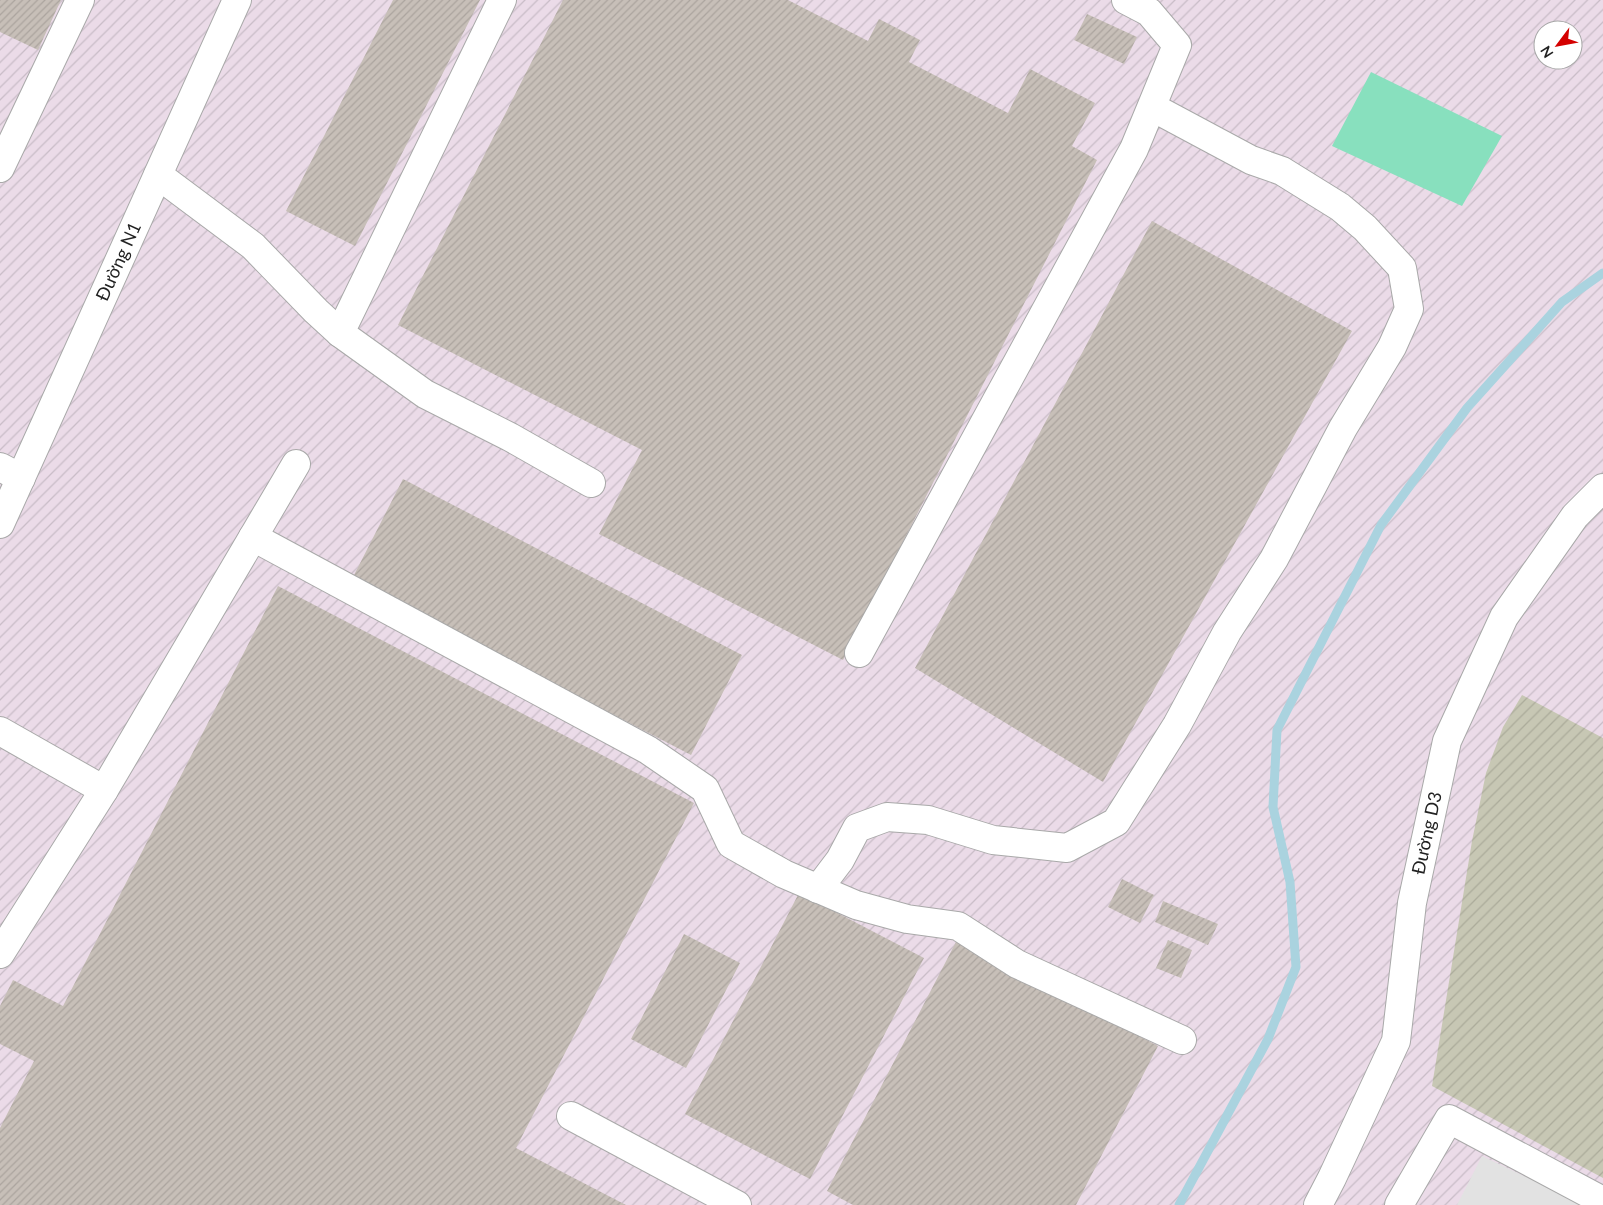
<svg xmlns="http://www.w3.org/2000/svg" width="1603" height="1205" font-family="Lato,sans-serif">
<defs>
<pattern id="industrial-furrows" width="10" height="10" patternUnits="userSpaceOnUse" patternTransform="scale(1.25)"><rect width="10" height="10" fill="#ebdbe8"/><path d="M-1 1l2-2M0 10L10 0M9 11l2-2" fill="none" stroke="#c9bcc7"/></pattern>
<pattern id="construction-furrows" width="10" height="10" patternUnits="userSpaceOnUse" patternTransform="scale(1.25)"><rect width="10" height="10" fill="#c7c7b4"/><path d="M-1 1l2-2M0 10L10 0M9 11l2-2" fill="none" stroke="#abab9a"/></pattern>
<pattern id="building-hatch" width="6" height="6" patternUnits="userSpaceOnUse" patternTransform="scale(1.25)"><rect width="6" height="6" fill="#c7bfb8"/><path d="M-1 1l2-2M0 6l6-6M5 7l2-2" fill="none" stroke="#aba49e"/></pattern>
</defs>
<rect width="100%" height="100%" fill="#f2efe9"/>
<path fill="url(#industrial-furrows)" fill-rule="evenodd" d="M0,0H1603V1205H0ZM1543,30H1573V60H1543Z"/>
<path fill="url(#construction-furrows)" d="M1522,695L1603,738V1178L1432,1086L1472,841L1486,773L1503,727Z"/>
<path fill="#88e0be" d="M1371,72L1502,136L1462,206L1332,146Z"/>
<path fill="#e2e2e2" d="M1482,1156L1585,1205H1457Z"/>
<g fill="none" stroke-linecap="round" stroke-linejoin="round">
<path stroke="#aad3df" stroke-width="9" d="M1179,1205L1268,1039L1296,967L1290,882L1273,807L1277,730L1381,525L1467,408L1562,302L1603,273"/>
</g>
<path fill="url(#building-hatch)" d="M0,0H61L38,50L0,32Z
M393,0H480L355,246L286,211Z
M563,0H788L868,41L879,19L920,40L909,62L1008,113L1030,69L1095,103L1072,146L1097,160L843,660L599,534L642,450L398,325Z
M1087,14L1137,37L1124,64L1074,40Z
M1152,221L1352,331L1103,782L915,668Z
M403,479L742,655L691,755L352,579Z
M278,586L694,803L516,1148L626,1205H0V1128L34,1061L0,1044V1006L13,980L63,1006Z
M1122,879L1154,895L1140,923L1108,907Z
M799,893L924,958L810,1179L685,1114Z
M1163,901L1218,924L1208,945L1155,922Z
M684,934L740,963L686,1068L631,1039Z
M957,940L1158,1046L1076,1205H853L827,1191Z
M1168,940L1192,950L1181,978L1156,968Z"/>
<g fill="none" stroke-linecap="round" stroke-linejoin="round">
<g stroke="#a9a9a9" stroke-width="30">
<g id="minor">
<path d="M502,0L340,333L425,394L510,437L591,483"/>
<path d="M0,168L80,0"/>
<path d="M158,175L253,246L316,311L340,333"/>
<path d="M0,467L21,478"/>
<path id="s1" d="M0,524L237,0"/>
<path d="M253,537L648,750L705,789L731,844L784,874L856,905L907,919L958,926L1017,964L1182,1040"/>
<path d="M859,653L1134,149L1177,45L1149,12L1126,0"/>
<path d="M0,731L104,790L296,464"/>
<path d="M818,889L840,860L857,828L887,817L928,820L993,840L1067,848L1116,822L1177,725L1227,632L1274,559L1343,428L1392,347L1409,309L1402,268L1365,228L1340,207L1282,171L1251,160L1152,107"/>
<path d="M0,954L104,790"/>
<path d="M571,1116L737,1205"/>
<path id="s2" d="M1318,1205L1332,1178L1396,1041L1412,903L1447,741L1504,617L1575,516L1603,488"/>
<path d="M1399,1205L1449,1119L1603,1201"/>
</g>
</g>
<use href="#minor" stroke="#fff" stroke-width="28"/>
</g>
<g text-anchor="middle" stroke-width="4" stroke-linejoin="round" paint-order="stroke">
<g font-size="18" fill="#222" stroke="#fff">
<text dy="6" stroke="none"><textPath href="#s1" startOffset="288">Đường N1</textPath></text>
<text dy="6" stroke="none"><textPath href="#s2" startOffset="392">Đường D3</textPath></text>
</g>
</g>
<g transform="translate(1558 45) rotate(238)"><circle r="24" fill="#ffffff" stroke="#a7a7a7"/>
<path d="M0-4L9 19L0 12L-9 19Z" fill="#d40000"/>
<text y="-8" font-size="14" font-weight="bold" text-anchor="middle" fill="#222222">N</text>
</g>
</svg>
